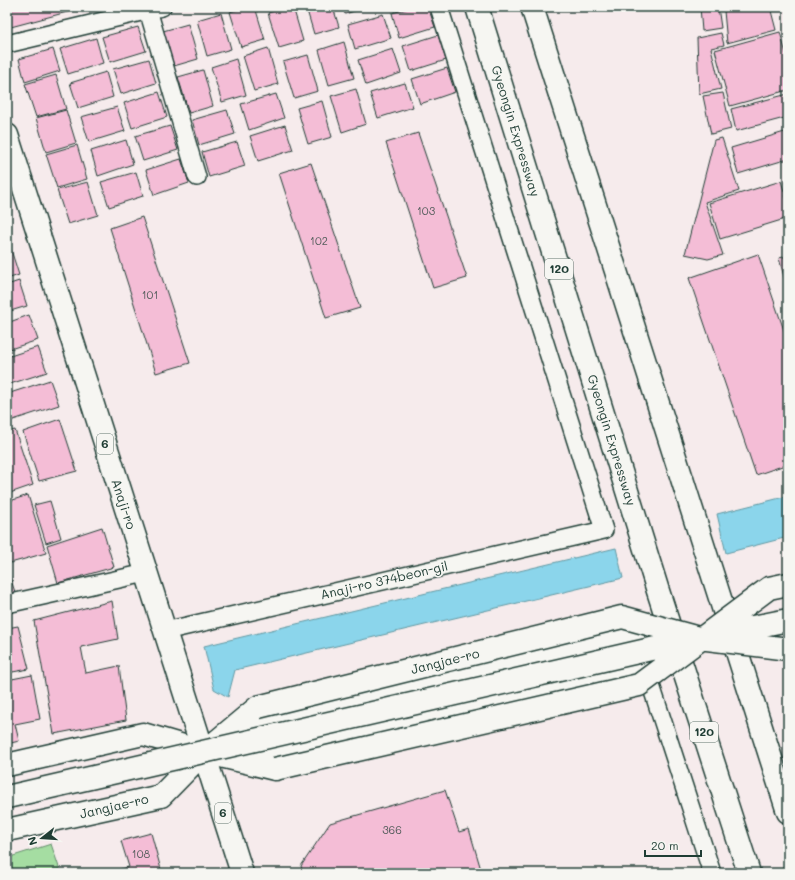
<svg xmlns="http://www.w3.org/2000/svg" width="795" height="880" font-family="Mali,sans-serif">
<rect width="100%" height="100%" fill="#f6ebec"/>
<filter id="ink" filterUnits="userSpaceOnUse"><feTurbulence type="fractalNoise" baseFrequency=".025" numOctaves="2"/><feDisplacementMap in="SourceGraphic" scale="8" xChannelSelector="R" yChannelSelector="G"/><feConvolveMatrix kernelMatrix="1 2 1 2 8 2 1 2 1" color-interpolation-filters="sRGB"/></filter>
<g filter="url(#ink)">
<path fill="#a5dda2" stroke="#628d6b" d="M51,844L61,873H7V858Z"/>
<path fill="#8bd5eb" stroke="#6098a2" d="M788,496V537L726,553L717,514Z
M616,548L623,578L235,670L228,697L214,689L204,646Z"/>
<path fill="#f4bdd6" stroke="#1f3d34" d="M7,7H69L71,11L7,28Z
M81,7H106L82,12Z
M245,7H255L265,40L241,47L230,12Z
M288,7H293L303,41L279,48L268,13Z
M306,7H333L339,27L314,34Z
M343,7H367L345,14Z
M413,7H428L435,27L399,38L392,13Z
M700,7H718L721,28L702,31Z
M743,7H770L776,30L727,43L724,11Z
M221,13L231,49L207,56L197,20Z
M383,14L391,38L355,49L348,24Z
M188,24L198,59L174,66L163,31Z
M138,27L146,51L110,62L102,37Z
M780,32L788,61V90L730,106L715,50Z
M721,33L724,45L711,48L721,89L699,94L697,38Z
M438,35L446,60L411,71L403,46Z
M96,38L103,63L68,74L60,49Z
M344,42L354,78L329,85L319,50Z
M268,48L278,84L254,91L243,56Z
M53,49L60,71L25,82L19,59Z
M393,49L401,73L366,85L358,60Z
M308,55L318,91L294,98L283,62Z
M149,59L156,83L121,94L113,69Z
M236,59L246,95L222,102L211,67Z
M447,68L455,92L420,104L412,79Z
M203,70L213,106L189,113L178,77Z
M106,72L113,97L78,108L70,83Z
M56,75L66,109L36,117L25,84Z
M405,83L413,107L378,118L370,93Z
M356,89L366,124L342,132L331,96Z
M159,92L167,117L132,128L124,103Z
M723,93L731,129L711,134L703,96Z
M276,94L284,118L249,130L241,104Z
M788,94V117L736,131L731,109Z
M322,101L332,137L308,144L297,108Z
M117,107L125,131L89,142L81,117Z
M66,110L76,143L46,152L36,118Z
M227,110L235,134L199,145L192,120Z
M285,125L293,150L258,161L250,136Z
M170,126L178,150L143,161L135,136Z
M788,131V159L738,174L731,148Z
M418,133L467,278L433,288L386,143Z
M722,138L739,191L705,202L723,255L708,259L685,254L714,140Z
M126,140L133,164L98,176L91,151Z
M237,142L245,166L209,177L202,152Z
M77,145L87,179L57,188L46,154Z
M181,159L189,183L154,195L146,170Z
M311,163L360,308L326,318L279,173Z
M136,172L143,196L109,207L101,182Z
M788,179V193L784,180Z
M781,181L788,204V218L720,239L709,203Z
M88,182L98,215L68,224L57,190Z
M142,217L190,363L156,373L110,228Z
M11,250L19,275L7,279V252Z
M758,254L788,342V464L756,475L689,278Z
M788,256V292L779,258Z
M19,281L27,306L7,312V285Z
M29,315L38,340L7,350V323Z
M38,347L47,372L7,385V357Z
M50,380L59,405L7,422V394Z
M60,419L77,471L39,481L23,432Z
M15,430L33,485L7,494V432Z
M28,495L46,553L7,564V502Z
M50,501L61,538L46,543L34,505Z
M102,527L114,567L58,583L47,545Z
M7,568L15,592L7,595Z
M112,601L118,639L81,647L86,673L119,666L126,720L54,734L34,621Z
M18,626L29,669L7,673V628Z
M32,675L40,719L15,724L19,741L7,744V680Z
M445,790L459,832L469,829L482,873H303L301,866L330,823Z
M151,833L162,873H119L118,870L129,867L121,841Z"/>
<g fill="none" stroke-linecap="round" stroke-linejoin="round">
<g stroke="#1f3d34" stroke-width="20">
<path id="street" d="M148,10L197,177
M7,44L162,7
M7,604L146,573
M165,631L604,530L439,7
M227,741L261,724L634,633L712,873
M229,752H267L645,668"/>
</g>
<g stroke="#1f3d34" stroke-width="25">
<path id="secondary" d="M7,765L143,734L204,752L275,769
M7,830L161,796L204,752L258,707"/>
</g>
<g stroke="#1f3d34" stroke-width="25">
<path id="primary" d="M7,135L242,873"/>
</g>
<g stroke="#1f3d34" stroke-width="25">
<path id="highway" d="M477,7L658,591L749,873
M532,7L788,812"/>
</g>
<use href="#street" stroke="#f6f6f2" stroke-width="17"/>
<use href="#secondary" stroke="#f6f6f2" stroke-width="22"/>
<use href="#primary" stroke="#f6f6f2" stroke-width="22"/>
<use href="#highway" stroke="#f6f6f2" stroke-width="22"/>
<g stroke="#1f3d34" stroke-width="25" stroke-linecap="butt">
<path id="secondary-bridge" d="M258,707L622,617L699,638L788,649
M275,769L639,685L769,588L788,584
M7,797L699,638L788,620"/>
</g>
<use href="#secondary-bridge" stroke="#f6f6f2" stroke-width="22"/>
</g>
</g>
<g text-anchor="middle" stroke-width="3" stroke-linejoin="round" paint-order="stroke">
<g font-size="11" fill="#545d5c">
<text x="426" y="215">103</text>
<text x="319" y="245">102</text>
<text x="150" y="299">101</text>
<text x="392" y="834">366</text>
<text x="141" y="858">108</text>
</g>
<g fill="#f6f6f2" stroke="#60746d" stroke-width="1">
<rect x="545" y="259" width="28" height="20" rx="3"/>
<rect x="97" y="434" width="16" height="20" rx="3"/>
<rect x="690" y="722" width="28" height="20" rx="3"/>
<rect x="215" y="803" width="16" height="20" rx="3"/>
</g>
<g font-size="12" font-weight="bold" fill="#1f3d34">
<text x="559" y="273">120</text>
<text x="105" y="448">6</text>
<text x="704" y="736">120</text>
<text x="223" y="817">6</text>
</g>
<g font-size="13" fill="#1f3d34" stroke="#f6f6f2">
<text transform="translate(516 131) rotate(73)" y="5">Gyeongin Expressway</text>
<text transform="translate(612 440) rotate(73)" y="5">Gyeongin Expressway</text>
<text transform="translate(124 504) rotate(72)" y="5">Anaji-ro</text>
<text transform="translate(384 580) rotate(-13)" y="5">Anaji-ro 374beon-gil</text>
<text transform="translate(445 661) rotate(-14)" y="5">Jangjae-ro</text>
<text transform="translate(114 806) rotate(-13)" y="5">Jangjae-ro</text>
</g>
</g>
<rect width="795" height="880" fill="none" stroke="#f6f6f2" stroke-width="24"/>
<rect x="12" y="12" width="771" height="856" fill="none" stroke="#1f3d34" stroke-width="1.5" filter="url(#ink)"/>
<g transform="translate(42 838) rotate(253)" stroke="#f6f6f2" stroke-width="3" paint-order="stroke">
<path d="M0-3L7 15L0 10L-7 15Z" fill="#1f3d34"/>
<text y="-6" font-size="11" font-weight="bold" text-anchor="middle" fill="#1f3d34">N</text>
</g>
<path d="M645 850v6h56v-6" fill="none" stroke="#1f3d34" stroke-width="2"/>
<text x="651" y="850" font-size="12" fill="#1f3d34" stroke="#f6f6f2" stroke-width="3" paint-order="stroke">20 m</text>
</svg>
